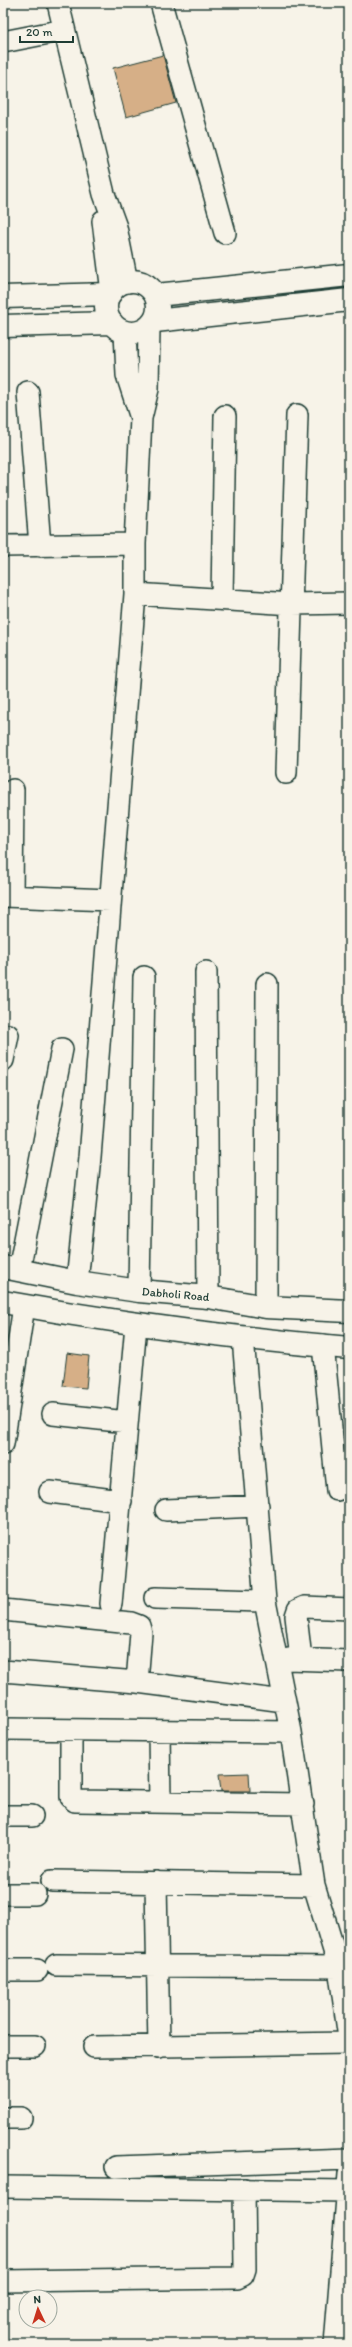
<svg xmlns="http://www.w3.org/2000/svg" width="352" height="2347" font-family="Itim,sans-serif">
<rect width="100%" height="100%" fill="#f7f3e8"/>
<filter id="ink" filterUnits="userSpaceOnUse"><feTurbulence type="fractalNoise" baseFrequency=".025" numOctaves="2"/><feDisplacementMap in="SourceGraphic" scale="8" xChannelSelector="R" yChannelSelector="G"/><feConvolveMatrix kernelMatrix="1 2 1 2 8 2 1 2 1" color-interpolation-filters="sRGB"/></filter>
<g filter="url(#ink)">
<path fill="#d6af87" stroke="#1f3d34" d="M163,55L176,103L126,117L113,68Z
M67,1353L89,1356L86,1388L63,1386Z
M249,1773L250,1791H221L219,1774Z"/>
<g fill="none" stroke-linecap="round" stroke-linejoin="round">
<g stroke="#1f3d34" stroke-width="24">
<path id="street" d="M58,3L104,194L116,227L127,282
M161,3L225,233
M3,42L64,30
M103,221L112,292
M125,332L127,375L141,418
M28,392L40,546
M3,546L135,544
M135,594L292,604L349,603
M222,599L225,416
M286,773L297,415
M3,896L110,900
M12,896L13,790
M206,972L208,1297
M3,1060L8,1035
M19,1270L62,1049
M77,1282L90,1157L135,594V544L141,418L148,389L149,327
M139,1291L144,977
M266,1307L267,984
M243,1338L265,1601L291,1732L314,1885L339,1967L349,1966
M323,1345L337,1490
M53,1414L127,1422
M3,1444L24,1306
M50,1492L121,1501
M166,1510L258,1506
M155,1598L265,1601
M111,1604L136,1325
M3,1610L131,1623L139,1626L141,1633L137,1682
M288,1659L349,1661
M301,1659L296,1616L298,1610L305,1607L349,1609
M3,1671L137,1682L284,1701
M3,1729L291,1732
M71,1730V1797L75,1801L303,1804
M159,1731L160,1802
M3,1816H32
M52,1881L314,1885
M156,1882L159,2047
M3,1894H35
M56,1965L339,1967L349,2038
M3,1970H37
M3,2046H35
M94,2047L349,2043
M3,2118H21
M116,2167L349,2159
M3,2187L348,2191
M3,2281L237,2278L243,2275L245,2269L244,2189
M335,2344L349,2174"/>
</g>
<g stroke="#1f3d34" stroke-width="25">
<path id="secondary" d="M106 307a26 26 0 1 1 52 0a26 26 0 1 1-52 0Z
M156,295L349,275
M3,297L110,294
M155,321L349,300
M3,326L112,323"/>
</g>
<g stroke="#1f3d34" stroke-width="25">
<g id="primary">
<path id="s1" d="M3,1267L77,1282L139,1291L208,1297L266,1307L349,1311"/>
<path d="M3,1302C118,1323 233,1338 349,1348"/>
</g>
</g>
<use href="#street" stroke="#f7f3e8" stroke-width="21"/>
<use href="#secondary" stroke="#f7f3e8" stroke-width="22"/>
<use href="#primary" stroke="#f7f3e8" stroke-width="22"/>
</g>
</g>
<g text-anchor="middle" stroke-width="3.5" stroke-linejoin="round" paint-order="stroke">
<g font-size="12" fill="#1f3d34" stroke="#f7f3e8">
<text dy="4" stroke="none"><textPath href="#s1" startOffset="175">Dabholi Road</textPath></text>
</g>
</g>
<rect width="352" height="2347" fill="none" stroke="#f7f3e8" stroke-width="16"/>
<rect x="8" y="8" width="336" height="2331" fill="none" stroke="#1f3d34" stroke-width="1.5" filter="url(#ink)"/>
<g transform="translate(38 2309) rotate(356)"><circle r="19" fill="#f7f3e8" stroke="#a1aaa0"/>
<path d="M0-3L7 15L0 10L-7 15Z" fill="#c8321e"/>
<text y="-6" font-size="11" font-weight="bold" text-anchor="middle" fill="#1f3d34">N</text>
</g>
<path d="M20 36v6h53v-6" fill="none" stroke="#1f3d34" stroke-width="2"/>
<text x="26" y="36" font-size="12" fill="#1f3d34" stroke="#f7f3e8" stroke-width="3" paint-order="stroke">20 m</text>
</svg>
